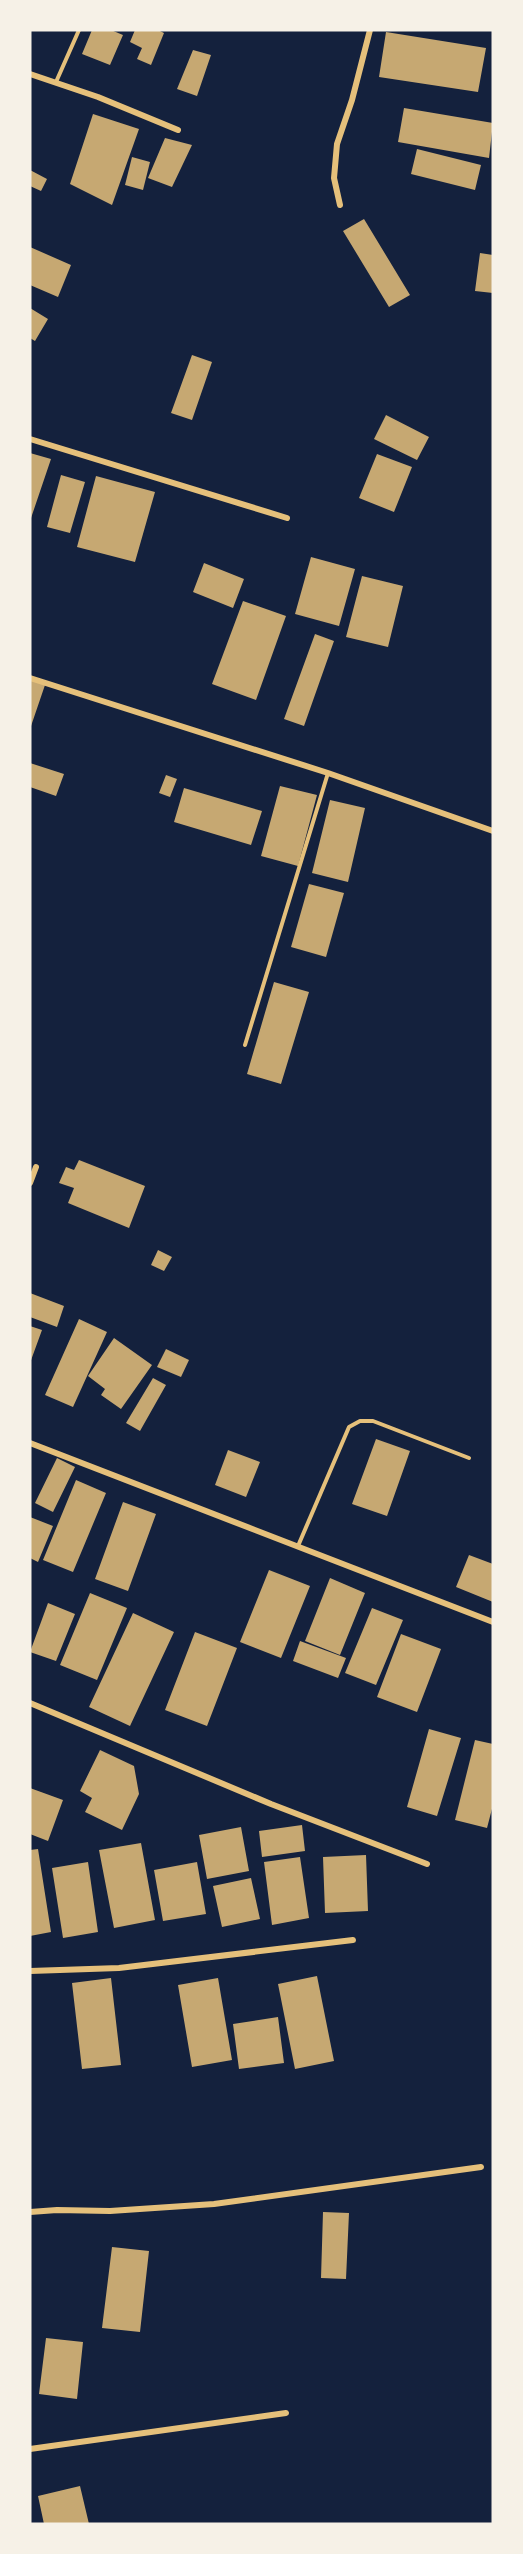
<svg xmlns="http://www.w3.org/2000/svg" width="523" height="2554" font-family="Montserrat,sans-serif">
<rect width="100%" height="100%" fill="#14213d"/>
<path fill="#c6a872" d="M92,30H111L123,35L110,65L82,54Z
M135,30H158L164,33L151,65L137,59L142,48L130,42Z
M386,32L486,48L478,92L379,77Z
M193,50L211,55L197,96L177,89Z
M404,108L493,123L489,158L398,142Z
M93,114L139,129L112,205L70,184Z
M165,138L192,145L172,187L148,178Z
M417,149L481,165L475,190L411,174Z
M132,157L150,162L143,190L125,185Z
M30,170L47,179L41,191L30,186Z
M364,219L410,295L389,307L343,231Z
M30,247L71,265L58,297L30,285Z
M480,253L493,255V293L475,291Z
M30,308L48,319L35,341L30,338Z
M192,355L212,362L192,420L171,413Z
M386,415L429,437L417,460L374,439Z
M30,453L51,459L30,521Z
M377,454L412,467L394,512L359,498Z
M61,475L85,482L70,533L47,527Z
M96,476L155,492L135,562L77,547Z
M311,557L355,569L339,626L295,614Z
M204,563L244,579L233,608L193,592Z
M362,576L403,586L388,647L346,637Z
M243,601L286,616L256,700L212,684Z
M315,634L334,641L304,726L284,719Z
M30,680L45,685L30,729Z
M30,763L64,774L56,796L30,787Z
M166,775L177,779L170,797L159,793Z
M280,786L317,795L298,866L261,856Z
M184,788L262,811L251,845L174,822Z
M330,800L365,808L348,882L312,873Z
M309,884L344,893L326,957L291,947Z
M274,982L309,992L281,1084L247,1074Z
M79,1160L145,1186L129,1228L68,1203L74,1188L59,1183L66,1167L74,1170Z
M158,1250L172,1257L164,1271L151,1265Z
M30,1293L64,1306L57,1327L30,1317Z
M79,1319L107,1332L73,1407L45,1395Z
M30,1326L42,1330L30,1363Z
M114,1338L152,1365L121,1409L101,1395L105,1389L88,1376Z
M166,1349L189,1360L181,1377L157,1367Z
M153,1378L166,1385L140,1431L126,1423Z
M376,1439L410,1451L387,1516L352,1504Z
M228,1450L260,1462L246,1497L215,1485Z
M57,1458L75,1467L53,1512L35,1503Z
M76,1480L106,1493L73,1572L43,1560Z
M123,1502L156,1514L128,1591L95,1579Z
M30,1517L53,1526L38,1562L30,1558Z
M469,1555L493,1564V1602L456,1587Z
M269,1570L310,1586L281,1658L240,1642Z
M330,1578L365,1593L340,1655L305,1641Z
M90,1593L127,1608L97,1680L60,1665Z
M48,1603L75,1614L56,1661L30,1652Z
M372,1608L403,1620L376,1685L345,1673Z
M133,1613L174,1632L130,1726L89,1707Z
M195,1632L237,1648L207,1726L165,1710Z
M401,1634L441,1649L417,1712L377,1697Z
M300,1641L346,1658L338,1678L293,1661Z
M429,1729L461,1738L437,1816L407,1807Z
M475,1740L493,1744V1805L487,1828L455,1820Z
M100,1750L134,1766L139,1794L122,1830L85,1812L92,1798L80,1791Z
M30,1788L63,1800L48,1841L30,1834Z
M302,1825L305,1851L262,1857L259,1831Z
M241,1827L249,1871L207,1879L199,1835Z
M141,1843L155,1920L114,1928L99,1850Z
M38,1849L51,1932L30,1936V1850Z
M366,1855L368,1911L325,1913L323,1857Z
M300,1857L309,1918L272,1925L264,1862Z
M88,1862L98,1932L63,1938L52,1868Z
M197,1862L206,1914L163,1921L154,1870Z
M251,1878L260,1919L222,1927L213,1886Z
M317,1976L334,2061L295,2069L278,1984Z
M111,1978L121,2065L82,2069L72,1983Z
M218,1978L232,2060L192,2067L178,1985Z
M278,2017L284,2063L239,2069L233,2024Z
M323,2212L349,2213L346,2279L321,2278Z
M112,2247L149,2251L140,2332L102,2328Z
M46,2338L83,2342L77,2399L39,2394Z
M80,2486L89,2524H44L38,2496Z"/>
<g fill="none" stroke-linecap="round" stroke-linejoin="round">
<path stroke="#e5c07b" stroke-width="4" d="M56,82L79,30
M245,1045L328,773
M298,1546L349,1427L360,1421H373L469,1458"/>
<path stroke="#e5c07b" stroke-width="6" d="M30,74L98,97L178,130
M340,205L334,178L337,144L352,100L370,30
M30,439L287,518
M30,678L328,773L493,831
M30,1183L36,1167
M30,1443L493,1622
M30,1703L271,1804L427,1864
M30,1971L119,1968L353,1940
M30,2212L57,2210L110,2211L214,2204L481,2167
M30,2449L286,2413"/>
</g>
<rect width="523" height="2554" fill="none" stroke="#f6f1e7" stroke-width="63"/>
</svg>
